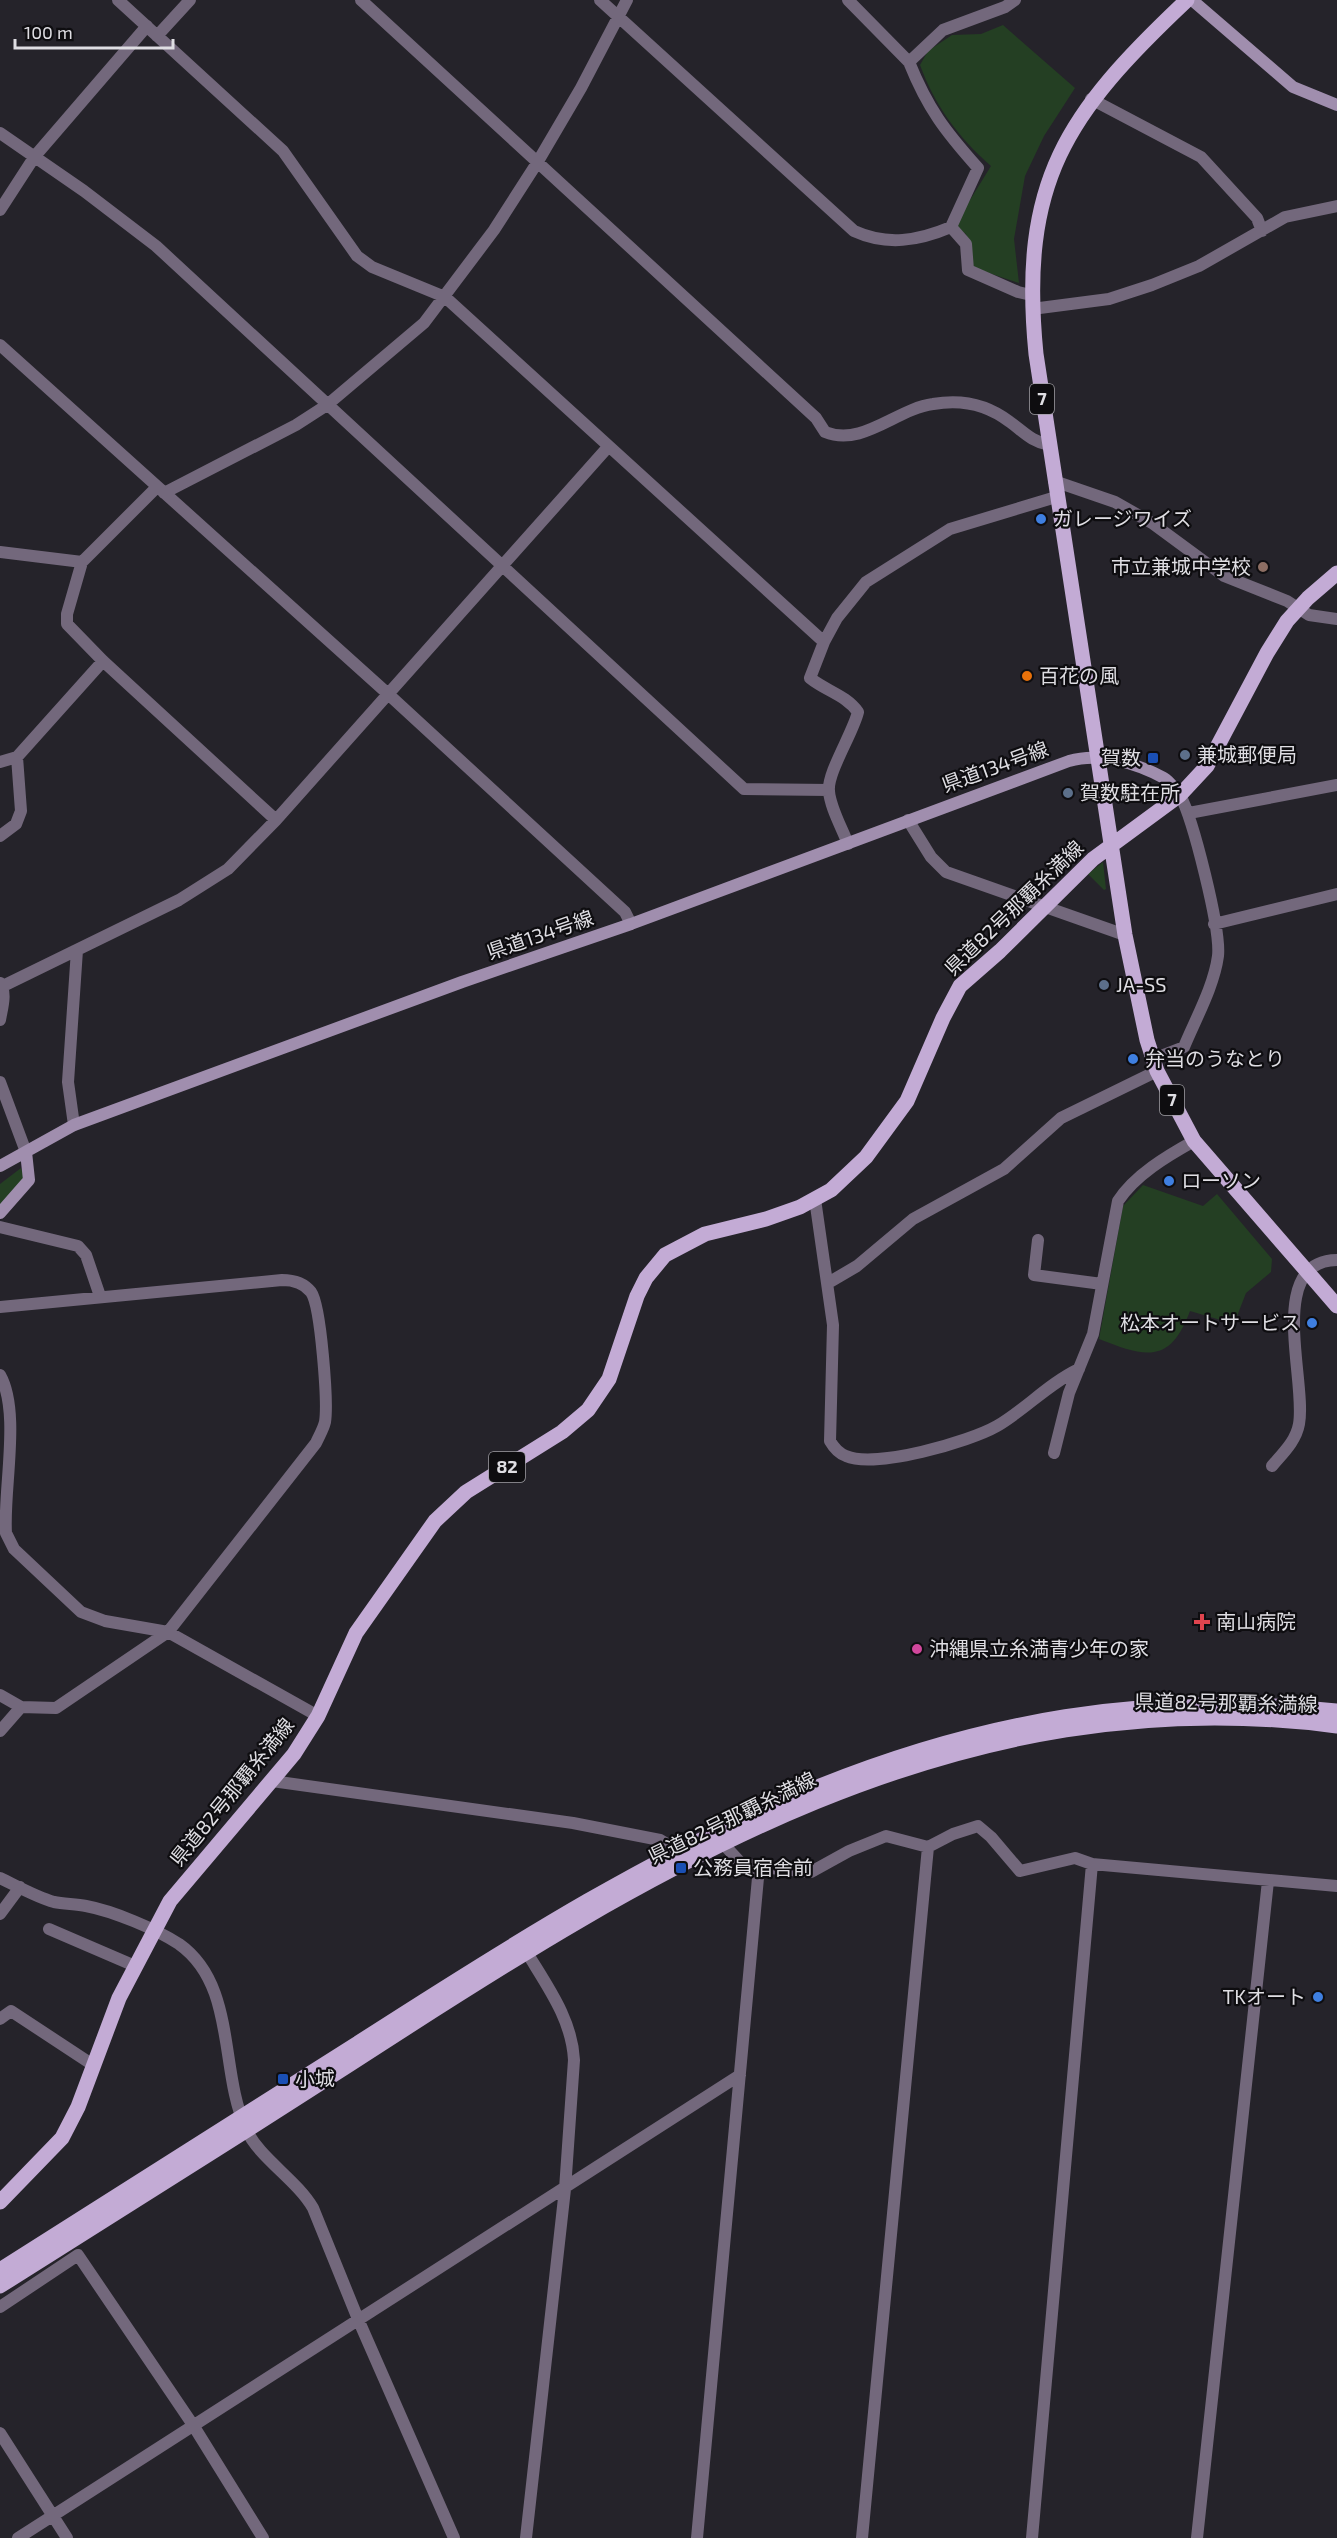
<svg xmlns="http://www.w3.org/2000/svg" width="1337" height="2538" font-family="'Exo 2','Noto Sans JP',sans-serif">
<rect width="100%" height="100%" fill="#25232a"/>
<path fill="#243f23" d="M1003,25L1075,88L1044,136L1025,176L1014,239L1019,283L971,267L966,234L954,226L991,166C958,137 935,106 920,65L928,51L952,35L981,34Z
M1103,862L1106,889L1104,890L1088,874Z
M21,1168L24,1178L0,1205V1184Z
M1143,1185L1203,1206L1217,1194L1272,1259L1271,1272L1246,1293L1234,1324L1190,1311C1170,1365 1145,1357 1099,1339L1123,1206Z"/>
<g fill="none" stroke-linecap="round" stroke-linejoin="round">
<path stroke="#73687c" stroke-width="12" d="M118,0L283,151L357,256L372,267L445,297L824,642
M361,0L816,418L825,432C863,447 896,409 933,404C961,399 988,405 1010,422C1025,433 1031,441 1049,445
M600,0L854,231C887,246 918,241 951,227L966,244L968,270L1018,292L1031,295
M848,0L909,62L943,30L1005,7L1015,0
M157,36L190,0
M909,62C928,109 945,131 978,168L951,227
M1091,99L1201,157L1257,218L1262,231
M0,133L84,191L156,246L744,789L829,790
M0,210L35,156L147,26
M1032,309L1109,299L1152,285L1199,266L1285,217L1337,206
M0,345L387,693L625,912L631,924
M1054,481L1115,502L1152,523L1224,576L1287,601L1309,615L1337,619
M157,487L82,562L67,614V624L103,661L276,820
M164,493L296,425L327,405L424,323L494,230L537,163L581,88L627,0
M0,552L82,562
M0,762L17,757L103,661
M1189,813L1337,785
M908,820L931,857L946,872L1125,935
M0,836L16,824L21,811L17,757
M848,844C842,828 830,807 829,791C827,773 853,733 858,712C846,695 826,691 810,678L824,642L837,618L866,582L950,529L1056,497
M1214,924L1337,894
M0,983C7,993 2,1008 0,1020
M3,986L179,900L228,869L276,820L608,447
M1153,1059L1184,1047C1196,1018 1214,986 1218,956C1221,929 1193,819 1180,795
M0,1082L26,1152
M74,1125L68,1082L77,950
M815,1199L833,1325L830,1441C834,1448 838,1453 846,1456C875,1469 969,1442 997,1426C1026,1409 1048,1384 1079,1369
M0,1227L78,1246L86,1255L100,1296
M1038,1240L1034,1275L1102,1284
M828,1283L857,1266L913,1219L1004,1169L1061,1118L1157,1071
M0,1307L282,1280C293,1280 304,1283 311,1292C321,1306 328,1403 325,1422C323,1430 319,1436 316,1443L168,1632L56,1708L21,1707L0,1695
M0,1375C21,1412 3,1490 6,1533L14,1549L81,1612L105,1621L168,1632L318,1716
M1054,1453L1069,1393L1093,1334L1118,1201C1135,1175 1167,1156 1194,1141
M1272,1466C1283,1453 1296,1441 1299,1424C1307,1381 1265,1261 1337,1260
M0,1731L21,1707
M272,1781L573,1823L660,1840L677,1850
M714,1821L728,1849L740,1862L759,1867L811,1872L849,1851L886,1836L928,1847L953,1834L978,1826L991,1837L1020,1871L1075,1858L1092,1864L1337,1886
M0,1878C17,1886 36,1897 54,1902C64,1904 76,1904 86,1906C113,1911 156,1929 179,1944C237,1985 219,2070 246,2129C259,2158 296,2179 313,2208L358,2319L454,2538
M0,1914L20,1887
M49,1929L135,1966
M0,2019L11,2011L93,2065
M0,2307L78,2255L193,2425L263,2538
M0,2433L67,2538
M18,2538L740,2075
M526,2538L565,2189L574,2060C572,2019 547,1986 526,1951
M697,2538L759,1867
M862,2538L928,1847
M1032,2538L1092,1864
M1197,2538L1268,1881"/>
<path stroke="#a08eae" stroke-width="12" d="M1192,0L1293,87L1337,105
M0,1166L74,1125L462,982L631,924L1069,761C1100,752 1136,763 1164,778C1170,781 1175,790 1180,795
M0,1213L29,1180L26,1152"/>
<path stroke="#c3abd5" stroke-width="15" d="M1187,0C1066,114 1019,181 1036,354L1125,935L1147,1040L1157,1071L1194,1141L1337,1306
M0,2202L62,2138L78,2107L119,1998L170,1901L294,1754L318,1716L356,1633L435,1521L466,1492L562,1432L588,1410L609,1379L637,1296L646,1278L665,1255L705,1234L766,1219L800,1207L831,1190L866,1157L907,1101L943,1018L960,986L1000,951L1093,859L1180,795L1207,766L1267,653L1287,621L1308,598L1337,573
M0,2270C120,2195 239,2119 358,2043C667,1844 953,1668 1337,1711
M0,2286C118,2212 235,2138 352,2063C655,1866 958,1676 1337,1726"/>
</g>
<g fill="#3f7fe0" stroke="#0e0d10" stroke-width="2">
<circle cx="1041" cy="519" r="6"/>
<circle cx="1133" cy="1059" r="6"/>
<circle cx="1169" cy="1181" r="6"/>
<circle cx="1312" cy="1323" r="6"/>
<circle cx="1318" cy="1997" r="6"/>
</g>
<circle fill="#8d6e63" stroke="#0e0d10" stroke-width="2" cx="1263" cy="567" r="6"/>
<circle fill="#e8710a" stroke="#0e0d10" stroke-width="2" cx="1027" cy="676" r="6"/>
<g fill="#5c6f8a" stroke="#0e0d10" stroke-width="2">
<circle cx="1185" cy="755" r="6"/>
<circle cx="1068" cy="793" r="6"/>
<circle cx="1104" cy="985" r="6"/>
</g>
<g fill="#1a4fb4" stroke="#0e0d10" stroke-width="2">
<rect x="1147" y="752" width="12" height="12" rx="3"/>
<rect x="675" y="1862" width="12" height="12" rx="3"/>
<rect x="277" y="2073" width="12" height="12" rx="3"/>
</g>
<path fill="#e0444e" stroke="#0e0d10" stroke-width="2" d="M1199 1613h6v6h6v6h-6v6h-6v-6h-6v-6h6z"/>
<circle fill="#d1479c" stroke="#0e0d10" stroke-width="2" cx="917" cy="1649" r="6"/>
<g text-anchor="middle" stroke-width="4.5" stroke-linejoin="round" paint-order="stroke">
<g fill="#0e0d10" stroke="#a09fa4" stroke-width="1.5">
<rect x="1030" y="384" width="24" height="30" rx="4.5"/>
<rect x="1160" y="1085" width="24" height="30" rx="4.5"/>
<rect x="489" y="1452" width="36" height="30" rx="4.5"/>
</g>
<g font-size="18" font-weight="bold" fill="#dfdee3">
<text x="1042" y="405">7</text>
<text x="1172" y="1106">7</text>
<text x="507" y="1473">82</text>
</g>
<g font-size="20" fill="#dfdee3" stroke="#0e0d10" text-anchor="start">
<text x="1053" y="526">ガレージワイズ</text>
<text x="1251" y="574" text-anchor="end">市立兼城中学校</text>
<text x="1039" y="683">百花の風</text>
<text x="1197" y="762">兼城郵便局</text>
<text x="1141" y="765" text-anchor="end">賀数</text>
<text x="1080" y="800">賀数駐在所</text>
<text x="1116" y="992">JA-SS</text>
<text x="1145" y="1066">弁当のうなとり</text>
<text x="1181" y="1188">ローソン</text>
<text x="1300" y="1330" text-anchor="end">松本オートサービス</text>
<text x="1216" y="1629">南山病院</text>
<text x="929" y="1656">沖縄県立糸満青少年の家</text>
<text x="693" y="1875">公務員宿舎前</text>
<text x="1306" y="2004" text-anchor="end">TKオート</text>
<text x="295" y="2086">小城</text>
</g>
<g font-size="20" fill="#dfdee3" stroke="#0e0d10">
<text transform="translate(995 767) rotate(-20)" y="7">県道134号線</text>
<text transform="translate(1014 908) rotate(-44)" y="7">県道82号那覇糸満線</text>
<text transform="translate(540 935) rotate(-19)" y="7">県道134号線</text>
<text transform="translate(1226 1703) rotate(1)" y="7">県道82号那覇糸満線</text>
<text transform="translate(232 1792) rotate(-51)" y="7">県道82号那覇糸満線</text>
<text transform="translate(732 1818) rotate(-26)" y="7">県道82号那覇糸満線</text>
</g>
</g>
<path d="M15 39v9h158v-9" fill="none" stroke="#dfdee3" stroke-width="3"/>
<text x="24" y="39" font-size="18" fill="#dfdee3" stroke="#0e0d10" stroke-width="4.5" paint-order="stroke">100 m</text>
</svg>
